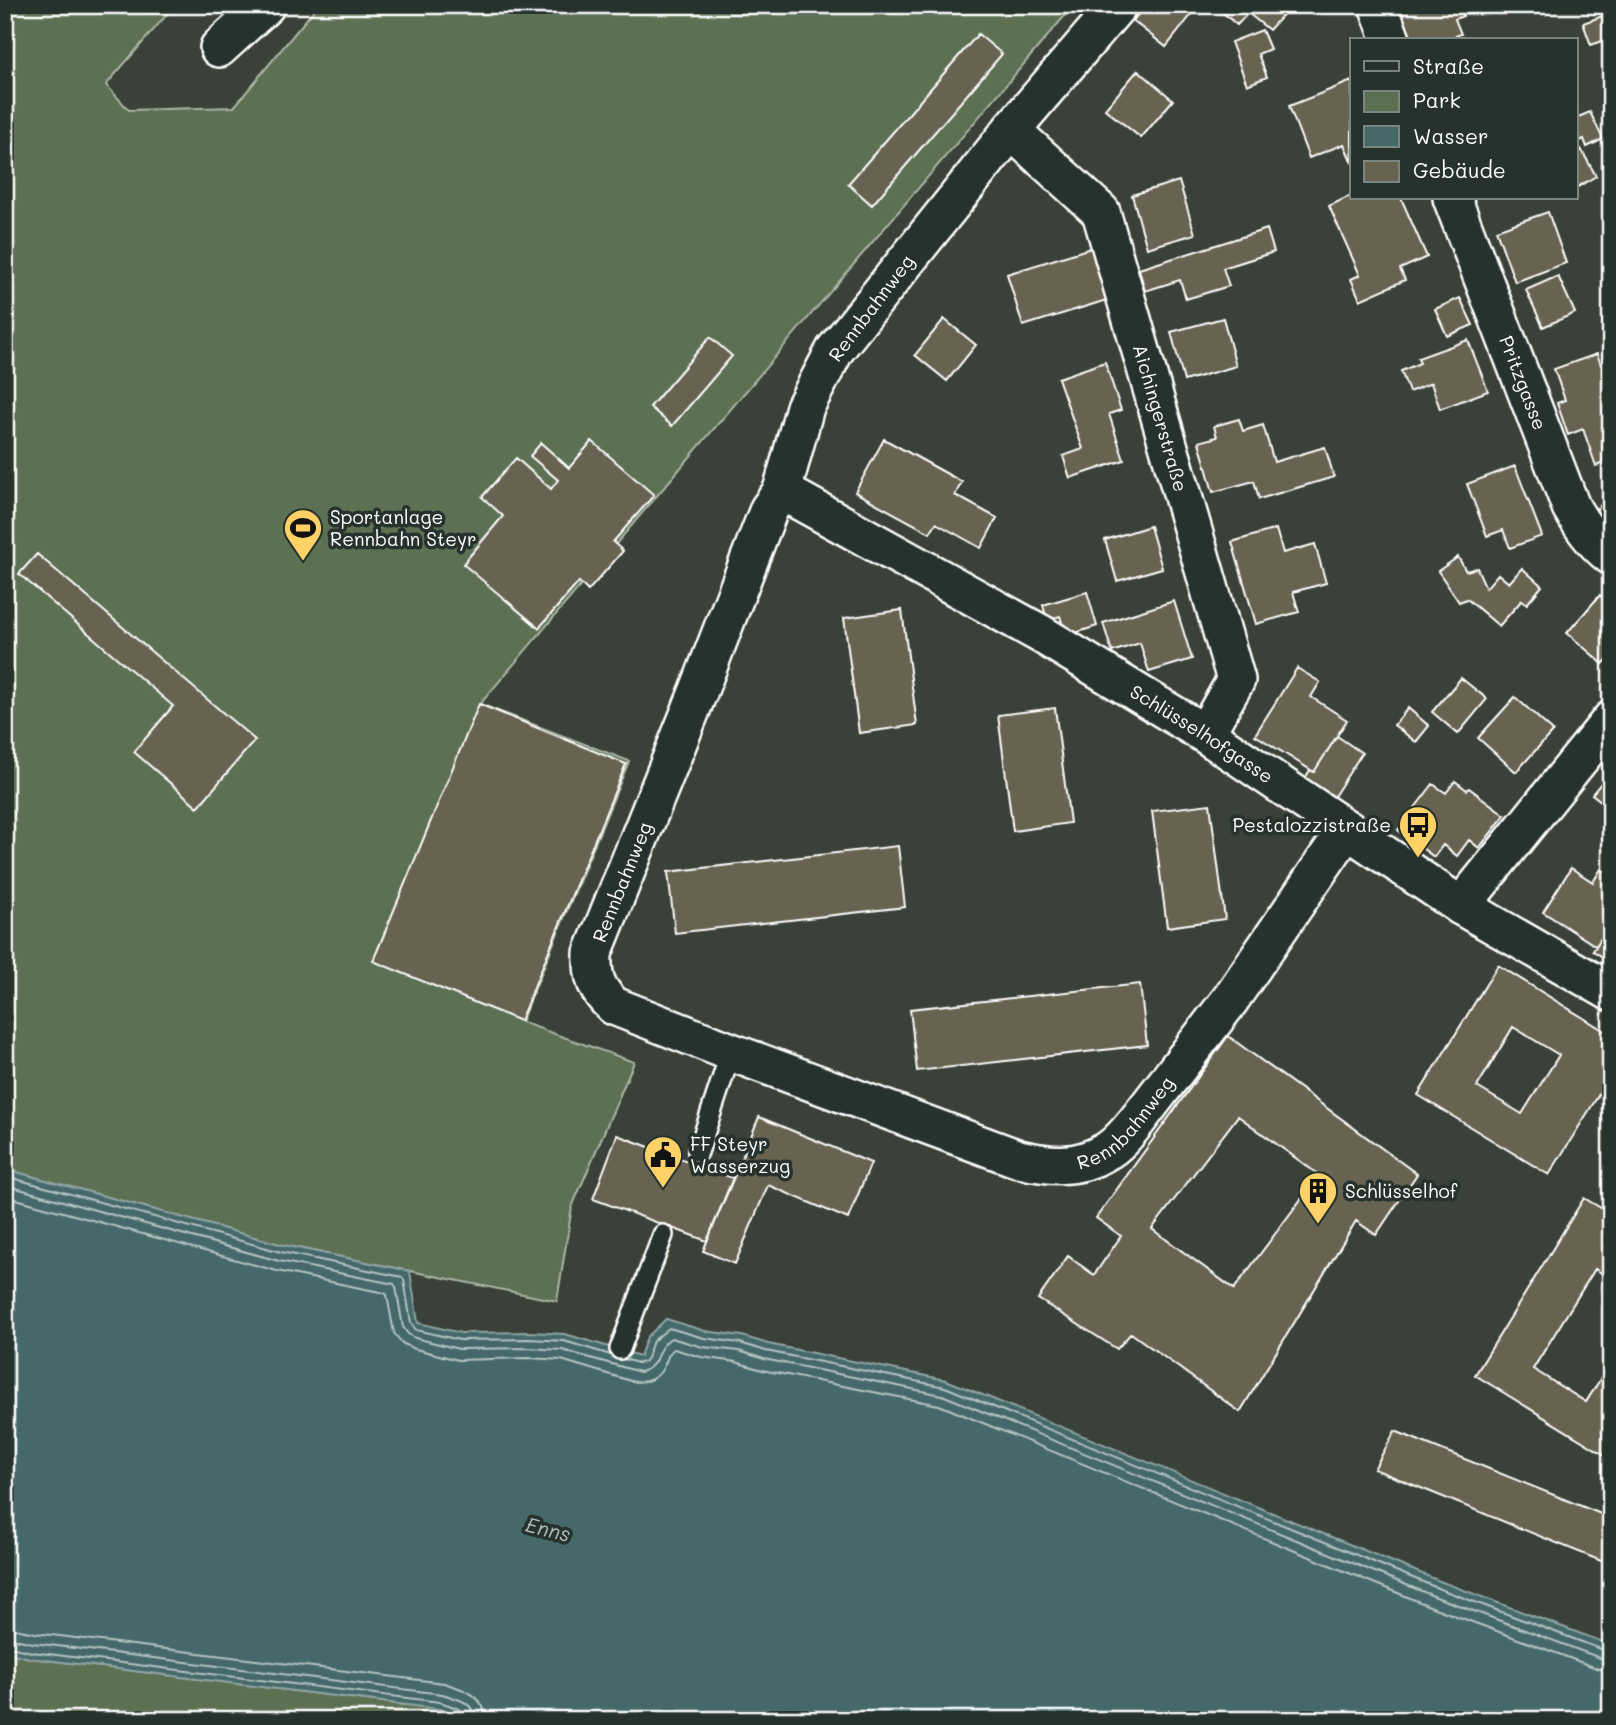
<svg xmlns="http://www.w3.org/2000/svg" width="1616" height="1725" font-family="Mali,sans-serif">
<rect width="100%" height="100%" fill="#3a4138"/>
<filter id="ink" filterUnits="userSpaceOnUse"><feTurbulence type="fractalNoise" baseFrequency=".0143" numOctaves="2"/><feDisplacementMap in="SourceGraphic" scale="14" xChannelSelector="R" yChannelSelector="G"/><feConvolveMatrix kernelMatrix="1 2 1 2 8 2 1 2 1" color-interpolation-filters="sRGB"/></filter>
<g filter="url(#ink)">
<path fill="#5b6f52" stroke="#adb7a8" stroke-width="2" d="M5,5H175L106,85L129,110L234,107L318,5H1074L480,704L629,761L521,1022L634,1062L572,1207L557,1301L283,1245L5,1169Z
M5,1652L30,1658L439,1709L468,1720H5Z"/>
<path fill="#45696a" stroke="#8fa5a6" stroke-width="2" d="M5,1169L283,1245L410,1271L418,1323L461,1333L530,1332L565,1334L640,1356L647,1337L666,1319L705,1331L742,1336L768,1344L946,1380L1442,1582L1611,1645V1720H468L439,1709L30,1658L5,1652Z"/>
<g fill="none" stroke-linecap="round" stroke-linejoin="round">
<path stroke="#b5c3c3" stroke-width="2" d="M5,1176L281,1252L402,1277L404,1280L411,1323L416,1330L460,1340L529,1339L564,1341L611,1355
M5,1185L279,1261L394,1284L396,1287L403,1327L408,1334L415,1338L459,1349L529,1348L562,1350L640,1372C662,1366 653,1349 671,1338L703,1347L739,1351L764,1359L942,1395L1436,1597L1603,1659L1611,1660
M5,1196L277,1271L385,1293L387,1295L394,1333L402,1343L412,1348L458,1360L529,1358L561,1360L631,1381C646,1384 659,1379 665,1364C668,1357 668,1353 674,1349L701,1357L736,1362L762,1370L939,1405L1432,1607L1599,1669L1611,1671
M624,1359L638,1363L644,1362L647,1358L653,1341L669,1328L704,1338L740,1343L766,1351L945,1387L1440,1589L1606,1651H1611
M5,1627L35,1633L444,1683C464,1689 485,1695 486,1720
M5,1637L33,1643L442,1694C457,1699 474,1701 475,1720
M5,1646L32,1652L440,1702C450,1706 465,1708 466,1720"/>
</g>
<path fill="#686251" stroke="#fff" stroke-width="2" fill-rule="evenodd" d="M1145,5H1199L1166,47L1133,21Z
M1214,5H1284L1288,9L1269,30L1248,13L1237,25Z
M1397,5H1459L1463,16L1455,19L1461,34L1445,40H1410Z
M1611,13V38L1591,45L1583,23Z
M1262,30L1270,49L1258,54L1267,77L1247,85L1231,42Z
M978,34L1002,54L872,205L848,184Z
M1138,70L1173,100L1141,138L1105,109Z
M1352,81V163L1344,144L1309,158L1289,106Z
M1590,112L1603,139L1587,147L1584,139L1576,143V118Z
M1581,149L1596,176L1576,188V152Z
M1179,181L1195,234L1147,248L1132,195Z
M1352,195V198H1401L1427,257L1400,269L1405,280L1360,300L1351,279L1360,275L1329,206Z
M1548,212L1566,263L1515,282L1496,230Z
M1267,229L1274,252L1223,268L1229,286L1186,299L1180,280L1145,291L1139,269Z
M1094,247L1110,299L1023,326L1007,274Z
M1558,276L1575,313L1543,327L1526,290Z
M1460,298L1473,325L1447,336L1435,309Z
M1223,318L1236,366L1184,381L1171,332Z
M944,319L976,345L947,381L915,355Z
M710,337L732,356L672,426L650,407Z
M1468,340L1488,391L1440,409L1431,383L1409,392L1401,371L1420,363L1418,358Z
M1597,354L1611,392V460L1596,466L1583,429L1568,435L1557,403L1565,400L1554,369Z
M1105,362L1121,410L1109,414L1124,460L1070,478L1063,456L1083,449L1058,378Z
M1239,419L1243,431L1263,425L1274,462L1325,447L1334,477L1259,499L1254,481L1213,492L1199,442L1217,437L1214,426Z
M884,439L962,482L955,495L997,518L981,548L936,523L930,533L855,492Z
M592,441L654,495L613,542L623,551L588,591L579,582L539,628L463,564L503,516L482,497L516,458L551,489L558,480L530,456L541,443L569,468Z
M1515,466L1542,536L1510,548L1503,530L1487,536L1467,484Z
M1611,495V533L1591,515Z
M1150,526L1162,568L1117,581L1105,540Z
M1276,529L1283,553L1315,544L1326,583L1293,592L1299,612L1256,624L1232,542Z
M37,554L255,740L198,807L134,752L173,706L19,574Z
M1458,557L1466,571L1477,568L1486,588L1498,574L1509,583L1522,568L1542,586L1527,604L1522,600L1499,626L1467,599L1459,602L1438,571Z
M1087,592L1097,626L1066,636L1060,616L1047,620L1043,605Z
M1600,595L1611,605V655L1603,664L1567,633Z
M1174,601L1192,659L1149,672L1140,643L1112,652L1103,623Z
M902,610L917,725L859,733L844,618Z
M1297,668L1320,682L1311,697L1347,720L1314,772L1255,735Z
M1461,678L1487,699L1458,734L1432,712Z
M1515,697L1553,731L1516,772L1478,738Z
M479,704L626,764L520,1021L373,961Z
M1055,708L1070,823L1013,831L998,715Z
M1408,708L1429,726L1416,742L1394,725Z
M1337,736L1362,753L1333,798L1304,780L1310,770L1314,772Z
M1611,771V809L1592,794Z
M1455,781L1467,790L1469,788L1505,815L1479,848L1469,840L1457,856L1443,845L1434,857L1398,830L1433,784L1446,793Z
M1210,804L1225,919L1167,927L1152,811Z
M898,846L905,907L675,933L668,872Z
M1571,868L1593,882L1601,869L1611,875V922L1596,946L1543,912Z
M1611,922V962L1593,951Z
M1498,965L1611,1035V1075L1549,1175L1418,1095ZM1513,1027L1559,1055L1522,1114L1477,1087Z
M1140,984L1147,1045L917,1071L910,1009Z
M1228,1036L1417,1174L1376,1235L1356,1221L1240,1412L1131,1333L1117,1349L1038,1299L1068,1256L1094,1275L1121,1236L1096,1218ZM1238,1116L1319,1175L1234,1289L1152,1229Z
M759,1117L871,1163L848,1219L768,1185L735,1264L703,1251Z
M617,1135L733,1178L707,1241L593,1199Z
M1584,1198L1611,1214V1279L1595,1269L1533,1369L1586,1402L1611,1362V1447L1605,1455L1475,1375Z
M1395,1431L1611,1518V1565L1374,1469Z"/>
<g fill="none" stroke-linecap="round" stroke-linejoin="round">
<g stroke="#fff" stroke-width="24">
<path id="lane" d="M698,1152L731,1052
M620,1349L663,1235"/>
</g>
<g stroke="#fff" stroke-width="42">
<g id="street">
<path id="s1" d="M1118,5L1011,130L835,350L805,407L782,491L769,509L699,690L593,953C592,977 596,990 614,1006L731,1052L1019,1159C1049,1166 1077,1169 1105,1152C1118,1145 1128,1132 1137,1121L1230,1000L1347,829"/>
<path d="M1378,5L1391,40"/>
<path d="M219,48L266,5"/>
<path id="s2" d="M1011,130L1101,212L1236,680L1205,734"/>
<path id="s3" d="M1452,198L1571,507C1582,526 1593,542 1611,556"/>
<path id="s4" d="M782,491L1041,634L1205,734L1461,906L1611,992"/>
<path d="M1461,906L1611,720"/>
</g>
</g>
<use href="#lane" stroke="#26332d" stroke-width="19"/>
<use href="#street" stroke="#26332d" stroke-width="37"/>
</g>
</g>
<defs>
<g id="stadium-pin" transform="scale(2.0125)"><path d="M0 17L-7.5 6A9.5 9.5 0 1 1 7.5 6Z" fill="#ffd166" stroke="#26332d"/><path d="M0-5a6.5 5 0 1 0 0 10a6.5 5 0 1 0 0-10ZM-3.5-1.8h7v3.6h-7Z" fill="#111"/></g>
<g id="bus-pin" transform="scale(2.0125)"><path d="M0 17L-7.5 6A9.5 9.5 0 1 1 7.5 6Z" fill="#ffd166" stroke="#26332d"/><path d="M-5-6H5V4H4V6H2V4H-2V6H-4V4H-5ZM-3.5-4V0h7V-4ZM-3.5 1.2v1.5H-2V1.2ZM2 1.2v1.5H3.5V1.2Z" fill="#111"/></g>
<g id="civic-pin" transform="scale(2.0125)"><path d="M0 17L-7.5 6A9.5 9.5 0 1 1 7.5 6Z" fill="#ffd166" stroke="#26332d"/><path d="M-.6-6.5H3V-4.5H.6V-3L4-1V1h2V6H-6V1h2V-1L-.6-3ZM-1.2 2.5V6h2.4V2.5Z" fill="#111"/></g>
<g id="building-pin" transform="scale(2.0125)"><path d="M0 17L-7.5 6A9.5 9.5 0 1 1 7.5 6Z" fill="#ffd166" stroke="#26332d"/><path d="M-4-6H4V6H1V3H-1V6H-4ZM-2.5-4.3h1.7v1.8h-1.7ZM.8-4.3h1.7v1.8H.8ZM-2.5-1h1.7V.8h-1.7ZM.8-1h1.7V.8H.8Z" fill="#111"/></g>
</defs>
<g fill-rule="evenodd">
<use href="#stadium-pin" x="303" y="528"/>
<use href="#bus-pin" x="1418" y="825"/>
<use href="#civic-pin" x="663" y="1155"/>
<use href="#building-pin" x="1318" y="1191"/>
</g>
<g text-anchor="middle" stroke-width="7" stroke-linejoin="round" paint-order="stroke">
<g font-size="19" fill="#fff" stroke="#26332d">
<text transform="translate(871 308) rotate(-53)" y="7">Rennbahnweg</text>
<text dy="7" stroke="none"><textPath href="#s3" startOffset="198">Pritzgasse</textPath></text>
<text dy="7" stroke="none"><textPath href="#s2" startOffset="336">Aichingerstraße</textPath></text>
<text dy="7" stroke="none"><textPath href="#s4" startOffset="485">Schlüsselhofgasse</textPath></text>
<text transform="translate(622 882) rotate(-68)" y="7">Rennbahnweg</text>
<text dy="7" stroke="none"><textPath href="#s1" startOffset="1713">Rennbahnweg</textPath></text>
</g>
<g font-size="19" fill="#fff" stroke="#26332d" text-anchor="start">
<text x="330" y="524">Sportanlage<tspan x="330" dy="22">Rennbahn Steyr</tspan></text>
<text x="1391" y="832" text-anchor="end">Pestalozzistraße</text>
<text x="690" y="1151">FF Steyr<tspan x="690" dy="22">Wasserzug</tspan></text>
<text x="1345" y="1198">Schlüsselhof</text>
</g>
<g font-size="21" font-style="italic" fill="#abbcbc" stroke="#26332d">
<text transform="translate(548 1530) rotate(14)" y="7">Enns</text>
</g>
</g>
<rect width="1616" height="1725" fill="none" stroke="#26332d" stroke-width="28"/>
<rect x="14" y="14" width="1588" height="1697" fill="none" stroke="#fff" stroke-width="2.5" filter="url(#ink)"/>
<rect x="1350" y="38" width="228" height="161" fill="#26332d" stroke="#7d8581" stroke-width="2"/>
<rect x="1364" y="61" width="35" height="10" fill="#26332d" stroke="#7d8581" stroke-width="2"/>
<text x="1413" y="74" font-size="21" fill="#ffffff">Straße</text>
<rect x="1364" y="91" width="35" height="21" fill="#5b6f52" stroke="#7d8581" stroke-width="2"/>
<text x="1413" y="108" font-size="21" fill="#ffffff">Park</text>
<rect x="1364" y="126" width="35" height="21" fill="#45696a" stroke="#7d8581" stroke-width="2"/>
<text x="1413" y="144" font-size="21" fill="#ffffff">Wasser</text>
<rect x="1364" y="161" width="35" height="21" fill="#686251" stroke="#7d8581" stroke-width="2"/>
<text x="1413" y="178" font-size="21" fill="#ffffff">Gebäude</text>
</svg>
